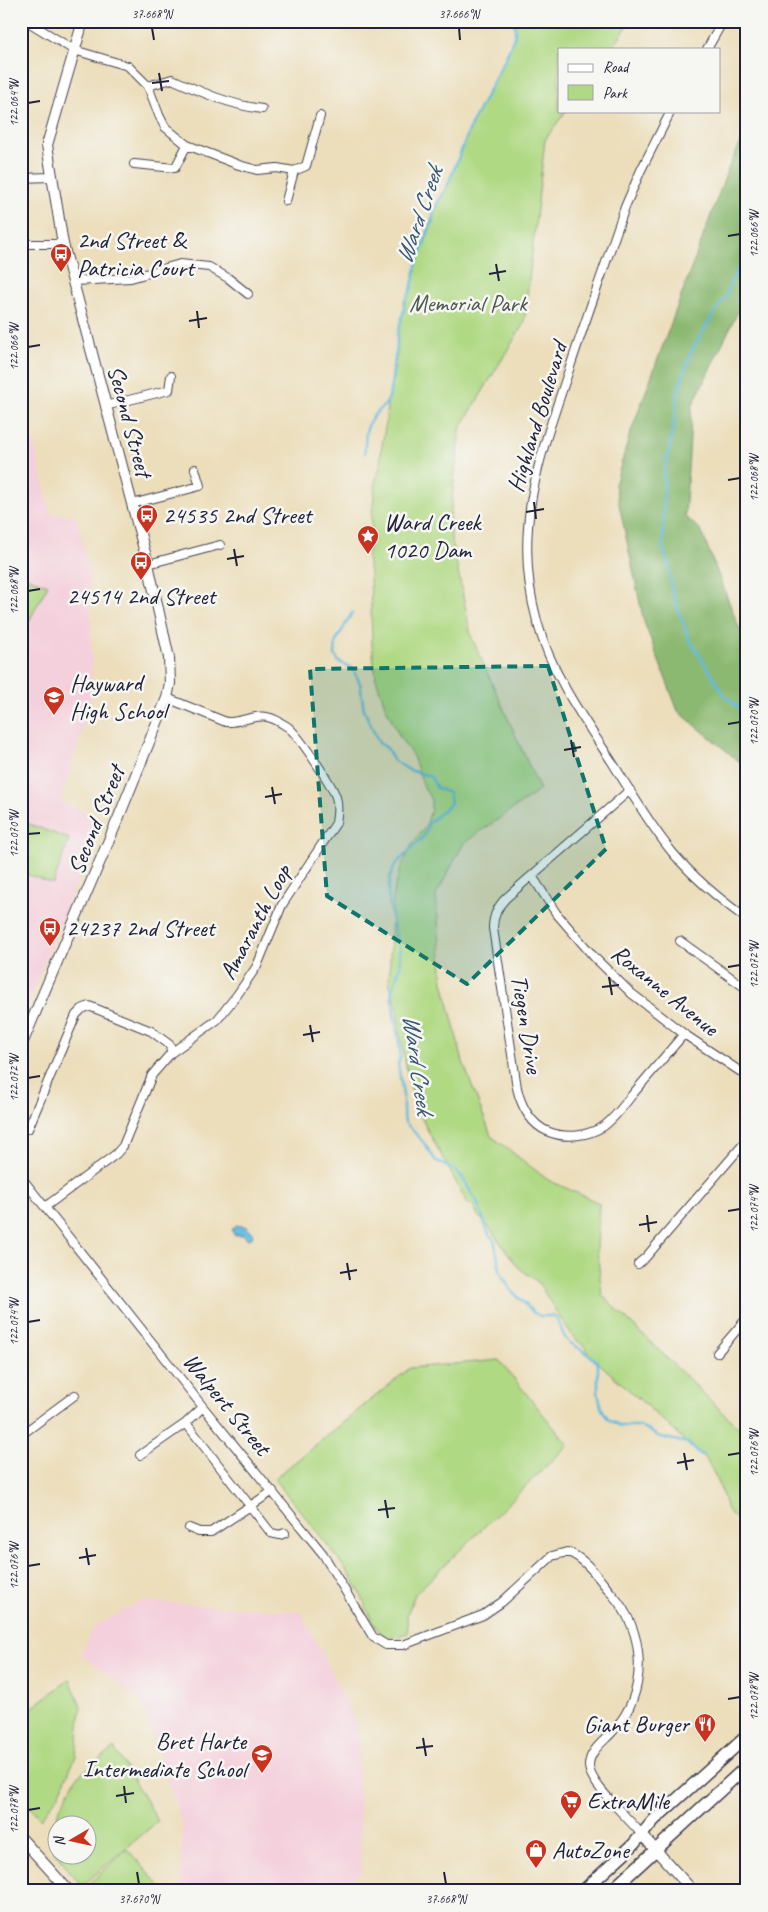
<svg xmlns="http://www.w3.org/2000/svg" width="768" height="1912" font-family="Caveat,sans-serif">
<rect width="100%" height="100%" fill="#f6f6f2"/>
<filter id="ink" filterUnits="userSpaceOnUse"><feTurbulence type="fractalNoise" baseFrequency=".02" numOctaves="2"/><feDisplacementMap in="SourceGraphic" scale="10" xChannelSelector="R" yChannelSelector="G"/><feConvolveMatrix kernelMatrix="1 2 1 2 8 2 1 2 1" color-interpolation-filters="sRGB"/></filter>
<filter id="wash" filterUnits="userSpaceOnUse"><feTurbulence type="fractalNoise" baseFrequency=".0096" numOctaves="4" result="noise"/><feDisplacementMap in="SourceGraphic" scale="20" xChannelSelector="R" yChannelSelector="G"/><feGaussianBlur stdDeviation="1.12" result="paint"/><feColorMatrix in="noise" values="0 0 0 0 0 0 0 0 0 0 0 0 0 0 0 0 0 1.4 0 .05"/><feComposite in="paint" operator="in"/></filter>
<g filter="url(#wash)">
<rect width="100%" height="100%" fill="#ecdebb"/>
<path fill="#f4cfdc" d="M21,419L28,420L51,514L76,515L90,576L92,697L61,801L103,821L21,1020Z
M141,1601L301,1612L357,1723L361,1872L339,1891H181L182,1824L142,1701L81,1654L94,1627Z"/>
<path fill="#b0d984" stroke="#697e60" fill-rule="evenodd" d="M512,21H631L611,49H559V111H566L545,140L524,323L460,429L449,526L471,636L540,790L464,843L436,895L443,982L463,1062L491,1136L548,1180L599,1203L597,1250L602,1295L747,1436V1529L727,1510L719,1483L706,1459L688,1445L677,1433L592,1357L584,1346L574,1338L552,1305L538,1282L518,1267L488,1226L478,1216L473,1205L468,1204L428,1131L418,1111L409,1081L400,1035L397,1008L389,982L393,894L400,870L411,846L426,825L431,810V800L424,787L413,756L401,739L386,708L376,679L372,645L370,572L367,559L371,535L372,514L376,478L380,467L381,451L386,422L387,404L393,378L392,370L397,347V336L404,309V303L411,290L417,263L436,205L449,182L472,123L506,57L515,35V26Z
M21,575L48,585L21,636Z
M21,821L69,839L53,884L21,872Z
M499,1360L568,1445L415,1594L407,1615L408,1633C398,1637 388,1640 379,1631C371,1623 362,1594 355,1583C330,1546 302,1513 274,1479L410,1368Z
M70,1679L81,1707L76,1756L59,1794L41,1819L21,1798V1716Z
M114,1748L158,1821L82,1886L54,1852L58,1812L76,1778ZM58,1824H88V1854H58Z
M127,1849L164,1890L85,1891L84,1889Z"/>
<path fill="#8cb972" stroke="#576e56" d="M747,130V293L692,406L685,517L701,530L739,628L747,638V768L678,711L644,622L615,485L629,437L728,169Z"/>
<path fill="#62badf" stroke="#426e8d" d="M236,1225L247,1227L253,1234L252,1238L247,1239L243,1235H234L232,1230Z"/>
<g fill="none" stroke-linecap="round" stroke-linejoin="round">
<path stroke="#62badf" stroke-width="2.5" d="M747,252L731,282L726,297L714,313L691,352L678,391L676,414L664,474L663,530V548L669,568L673,595L688,637L725,696L747,715
M365,453C365,437 365,424 377,412C383,407 387,404 389,397L397,347V336L404,309V303L411,290L417,263L433,220V213L449,182L472,123L506,57L515,35V26L512,21
M352,613L336,641L335,655L339,662L352,668L360,683L364,710L379,743L387,748L393,760L409,770L430,776L437,788L449,793L451,803L429,823L424,836L395,865L390,877L388,894L393,926L399,943L400,967L391,994L400,1050V1058L398,1064L403,1095V1112L405,1122L424,1143L436,1161L456,1171L462,1177L477,1202L488,1232L494,1240L501,1274L512,1291L534,1313L540,1316H553L557,1318L564,1336L569,1342L590,1355L598,1363V1390L601,1407L608,1419L620,1426H640L660,1437L688,1443L700,1454L704,1455"/>
</g>
</g>
<g filter="url(#ink)">
<g fill="none" stroke-linecap="round" stroke-linejoin="round">
<g stroke="#403e4e" stroke-width="10">
<path id="street" d="M21,23H30L74,50L128,66L148,86L159,115L165,127L187,145L239,165L257,170L277,168L294,171
M707,49L723,21
M148,86L172,79C201,92 230,105 262,109
M671,111L641,170L625,207C607,260 588,313 570,367C541,454 511,527 537,621C551,673 582,717 612,762C631,792 649,824 672,852C694,878 719,899 747,919
M134,164L175,168L187,145
M21,178L51,177
M286,201L294,171L306,166L320,116
M21,244H63
M74,281L131,278L180,264L209,267L228,278L248,294
M105,406L169,390L171,376
M132,504L200,486L195,469
M148,564L220,545
M630,790L506,898C497,907 493,916 493,928L517,1088C521,1106 531,1125 549,1132C567,1139 588,1136 604,1126C615,1118 624,1105 632,1095C650,1074 667,1054 684,1034
M532,876L556,913L594,957L631,993L684,1034L747,1076
M680,941L747,989
M28,1129L76,1015L82,1009L89,1006L151,1031L170,1045L171,1053
M21,1177L203,1407L323,1554L373,1637L386,1645H403L483,1615L502,1602L552,1556L567,1552C585,1557 599,1579 611,1593C646,1632 649,1690 614,1730C605,1741 589,1750 589,1766C589,1784 630,1819 642,1835
M45,1207L116,1154L123,1146L152,1075L171,1053L217,1020L237,995L257,966L282,905L336,823C337,815 339,806 336,797C331,783 299,736 288,727C283,724 277,720 271,718C256,713 241,723 226,722L167,698
M638,1264L646,1257L747,1140
M717,1353L747,1318
M186,1423L271,1533L280,1535L285,1533
M21,1435L75,1395
M140,1455L186,1423L203,1407
M189,1528L199,1532H211L273,1491"/>
</g>
<g stroke="#403e4e" stroke-width="12">
<path id="secondary" d="M21,1046L118,819L167,698L170,683L169,658L148,564L63,244L47,145L83,21
M642,1835L693,1891
M21,1838L69,1891"/>
</g>
<g stroke="#403e4e" stroke-width="14">
<path id="primary" d="M583,1891L633,1845L654,1820L747,1736
M611,1891L747,1766"/>
</g>
<use href="#street" stroke="#fff" stroke-width="8"/>
<use href="#secondary" stroke="#fff" stroke-width="10"/>
<use href="#primary" stroke="#fff" stroke-width="11"/>
</g>
</g>
<path fill="#0f766e" fill-opacity="0.2" stroke="#0f766e" stroke-width="4" stroke-dasharray="10 6" stroke-linejoin="round" d="M548,666L606,849L467,984L327,896L310,669Z"/>
<path fill="none" stroke="#22223b" stroke-width="2" d="M152,28L154,40M459,28L460,40M159,73L162,91M152,83L169,81M28,103L40,101M728,236L740,234M496,264L499,281M489,274L506,271M197,311L199,328M189,321L207,318M28,347L40,345M728,480L740,478M534,502L536,519M526,512L544,509M234,549L237,566M227,559L244,556M28,591L40,589M728,724L740,722M571,740L574,757M564,750L581,747M272,787L275,804M265,797L282,794M28,834L40,833M728,967L740,965M609,977L612,995M602,987L619,985M310,1025L313,1042M303,1035L320,1032M28,1078L40,1076M728,1211L740,1209M647,1215L649,1232M639,1225L657,1222M347,1263L350,1280M340,1273L357,1270M28,1322L40,1320M684,1453L687,1470M728,1455L740,1453M677,1463L694,1460M385,1500L388,1518M378,1510L395,1508M86,1548L89,1565M79,1558L96,1555M28,1566L40,1564M728,1699L740,1697M423,1738L426,1756M416,1748L433,1746M124,1786L126,1803M116,1796L134,1793M28,1810L40,1808M137,1872L139,1884M444,1872L446,1884"/>
<defs>
<g id="bus-pin" transform="scale(1.125)"><path d="M0 17L-7.5 6A9.5 9.5 0 1 1 7.5 6Z" fill="#c8321e" stroke="#f6f6f2"/><path d="M-5-6H5V4H4V6H2V4H-2V6H-4V4H-5ZM-3.5-4V0h7V-4ZM-3.5 1.2v1.5H-2V1.2ZM2 1.2v1.5H3.5V1.2Z" fill="#fff"/></g>
<g id="sight-pin" transform="scale(1.125)"><path d="M0 17L-7.5 6A9.5 9.5 0 1 1 7.5 6Z" fill="#c8321e" stroke="#f6f6f2"/><path d="M0-6L1.8-2.2L6-1.7L2.9 1.2L3.7 5.4L0 3.3L-3.7 5.4L-2.9 1.2L-6-1.7L-1.8-2.2Z" fill="#fff"/></g>
<g id="school-pin" transform="scale(1.125)"><path d="M0 17L-7.5 6A9.5 9.5 0 1 1 7.5 6Z" fill="#c8321e" stroke="#f6f6f2"/><path d="M0-5L7-2L0 1L-7-2ZM-4 1L0 2.5L4 1V4Q0 6-4 4Z" fill="#fff"/></g>
<g id="restaurant-pin" transform="scale(1.125)"><path d="M0 17L-7.5 6A9.5 9.5 0 1 1 7.5 6Z" fill="#c8321e" stroke="#f6f6f2"/><path d="M-5-6h1v4h1v-4h1v4h1v-4h1v5L-1.5 .5V6h-2V.5L-5-1ZM5-6V6H3V1.5H1.5Q1.5-4 5-6Z" fill="#fff"/></g>
<g id="supermarket-pin" transform="scale(1.125)"><path d="M0 17L-7.5 6A9.5 9.5 0 1 1 7.5 6Z" fill="#c8321e" stroke="#f6f6f2"/><path d="M-6-5.5h2.5l.6 2H6L4.5 2H-2.5L-4.4-4H-6ZM-1.5 3.2a1.3 1.3 0 1 0 .1 0ZM3 3.2a1.3 1.3 0 1 0 .1 0Z" fill="#fff"/></g>
<g id="shop-pin" transform="scale(1.125)"><path d="M0 17L-7.5 6A9.5 9.5 0 1 1 7.5 6Z" fill="#c8321e" stroke="#f6f6f2"/><path d="M-5-2.5h2.3a2.7 3.5 0 0 1 5.4 0H5L5.5 6h-11ZM-1.5-2.5h3a1.5 2.3 0 0 0-3 0Z" fill="#fff"/></g>
</defs>
<g fill-rule="evenodd">
<use href="#bus-pin" x="61" y="254"/>
<use href="#bus-pin" x="147" y="515"/>
<use href="#sight-pin" x="368" y="536"/>
<use href="#bus-pin" x="141" y="562"/>
<use href="#school-pin" x="54" y="697"/>
<use href="#bus-pin" x="50" y="928"/>
<use href="#restaurant-pin" x="705" y="1724"/>
<use href="#school-pin" x="262" y="1755"/>
<use href="#supermarket-pin" x="571" y="1801"/>
<use href="#shop-pin" x="536" y="1850"/>
</g>
<g text-anchor="middle" stroke-width="5" stroke-linejoin="round" paint-order="stroke">
<g font-size="24" fill="#22223b" stroke="#f6f6f2" text-anchor="start">
<text x="77" y="248">2nd Street &amp;<tspan x="77" dy="28">Patricia Court</tspan></text>
<text x="163" y="523">24535 2nd Street</text>
<text x="384" y="530">Ward Creek<tspan x="384" dy="28">1020 Dam</tspan></text>
<text x="141" y="604" text-anchor="middle">24514 2nd Street</text>
<text x="70" y="691">Hayward<tspan x="70" dy="28">High School</tspan></text>
<text x="66" y="936">24237 2nd Street</text>
<text x="689" y="1732" text-anchor="end">Giant Burger</text>
<text x="246" y="1749" text-anchor="end">Bret Harte<tspan x="246" dy="28">Intermediate School</tspan></text>
<text x="587" y="1809">ExtraMile</text>
<text x="552" y="1858">AutoZone</text>
</g>
<g font-size="24" fill="#4d5951" stroke="#f6f6f2">
<text x="468" y="311">Memorial Park</text>
</g>
<g font-size="24" fill="#22223b" stroke="#f6f6f2">
<text transform="translate(537 417) rotate(-73)" y="8">Highland Boulevard</text>
<text transform="translate(130 421) rotate(75)" y="8">Second Street</text>
<text transform="translate(96 820) rotate(-68)" y="8">Second Street</text>
<text transform="translate(255 922) rotate(-62)" y="8">Amaranth Loop</text>
<text transform="translate(665 990) rotate(39)" y="8">Roxanne Avenue</text>
<text transform="translate(527 1024) rotate(81)" y="8">Tiegen Drive</text>
<text transform="translate(227 1404) rotate(51)" y="8">Walpert Street</text>
</g>
<g font-size="25" font-style="italic" fill="#385774" stroke="#f6f6f2">
<text transform="translate(418 215) rotate(-71)" y="9">Ward Creek</text>
<text transform="translate(419 1064) rotate(82)" y="9">Ward Creek</text>
</g>
</g>
<rect width="768" height="1912" fill="none" stroke="#f6f6f2" stroke-width="55"/>
<rect x="558" y="48" width="162" height="65" fill="#f6f6f2" stroke="#a1a1a9"/>
<rect x="568" y="64" width="25" height="8" fill="#ffffff" stroke="#a1a1a9"/>
<text x="603" y="72" font-size="15" fill="#22223b">Road</text>
<rect x="568" y="85" width="25" height="15" fill="#b0d984" stroke="#a1a1a9"/>
<text x="603" y="98" font-size="15" fill="#22223b">Park</text>
<g transform="translate(72 1840) rotate(261)"><circle r="24" fill="#f6f6f2" stroke="#a1a1a9"/>
<path d="M0-4L9 19L0 12L-9 19Z" fill="#c8321e"/>
<text y="-8" font-size="14" font-weight="bold" text-anchor="middle" fill="#22223b">N</text>
</g>
<rect x="28" y="28" width="712" height="1856" fill="none" stroke="#22223b" stroke-width="2"/>
<g font-size="12" text-anchor="middle" fill="#22223b">
<text x="152" y="18">37.668°N</text>
<text x="459" y="18">37.666°N</text>
<text transform="translate(14 103) rotate(-90)" y="4">122.064°W</text>
<text transform="translate(754 234) rotate(-90)" y="4">122.066°W</text>
<text transform="translate(14 347) rotate(-90)" y="4">122.066°W</text>
<text transform="translate(754 478) rotate(-90)" y="4">122.068°W</text>
<text transform="translate(14 591) rotate(-90)" y="4">122.068°W</text>
<text transform="translate(754 722) rotate(-90)" y="4">122.070°W</text>
<text transform="translate(14 834) rotate(-90)" y="4">122.070°W</text>
<text transform="translate(754 965) rotate(-90)" y="4">122.072°W</text>
<text transform="translate(14 1078) rotate(-90)" y="4">122.072°W</text>
<text transform="translate(754 1209) rotate(-90)" y="4">122.074°W</text>
<text transform="translate(14 1322) rotate(-90)" y="4">122.074°W</text>
<text transform="translate(754 1453) rotate(-90)" y="4">122.076°W</text>
<text transform="translate(14 1566) rotate(-90)" y="4">122.076°W</text>
<text transform="translate(754 1697) rotate(-90)" y="4">122.078°W</text>
<text transform="translate(14 1810) rotate(-90)" y="4">122.078°W</text>
<text x="139" y="1903">37.670°N</text>
<text x="446" y="1903">37.668°N</text>
</g>
</svg>
